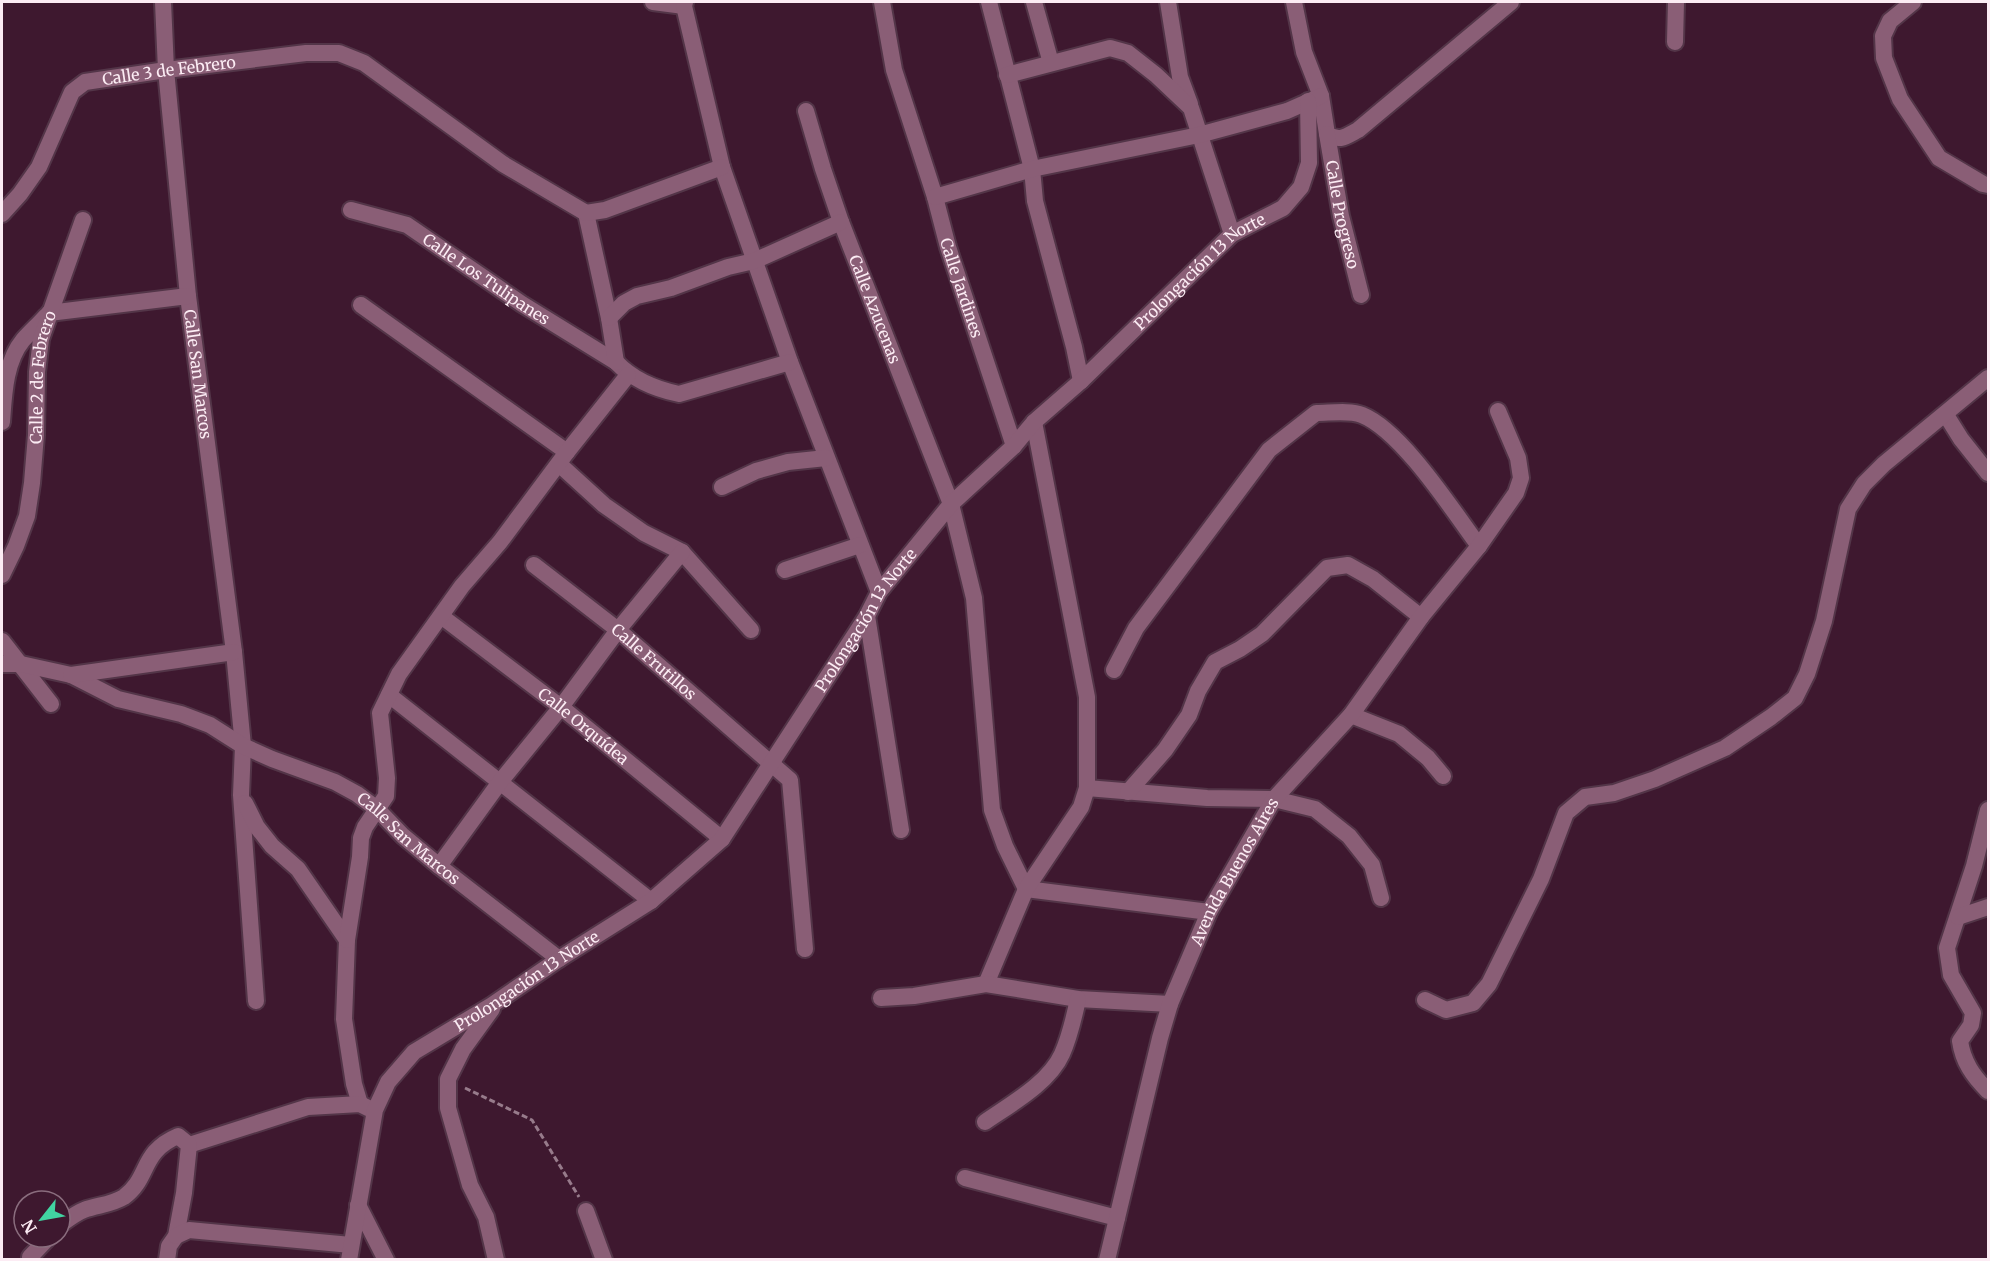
<svg xmlns="http://www.w3.org/2000/svg" width="1990" height="1261" font-family="Merriweather,serif">
<rect width="100%" height="100%" fill="#3e182f"/>
<g fill="none" stroke-linecap="round" stroke-linejoin="round">
<g stroke="#533548" stroke-width="20">
<g id="minor">
<path id="s1" d="M163,2L166,70L188,296L234,652L243,746L241,795L256,1001"/>
<path d="M653,2L684,6L682,2"/>
<path d="M685,2L684,6L722,167L790,362L879,592"/>
<path id="s2" d="M882,2L894,70L935,197L948,247L1014,446"/>
<path d="M989,2L1032,169L1035,201L1074,347L1081,381"/>
<path d="M1034,2L1051,63"/>
<path d="M1168,2L1180,77L1190,104"/>
<path d="M1294,2L1304,52L1321,96L1327,134C1340,142 1345,137 1358,130L1511,2"/>
<path d="M1913,2L1890,21L1883,36L1884,58L1900,99L1939,158L1983,184L1988,185"/>
<path d="M1675,42L1676,2"/>
<path d="M1007,75L1110,48L1128,53L1156,75L1191,108L1232,234"/>
<path id="s3" d="M806,111L823,169L841,222L951,504L974,598L992,810L1005,846L1026,889L1209,912"/>
<path id="s4" d="M1327,134L1341,216L1361,295"/>
<path d="M935,197L1032,169L1199,135L1287,111L1321,96"/>
<path id="s5" d="M351,210L407,225L522,304L616,362C633,380 655,389 679,394L790,362"/>
<path d="M586,213L609,318L616,362"/>
<path id="s6" d="M2,214L20,194L39,167L72,92L85,82L166,70L306,53H339L364,63L503,164L586,213L605,210L722,167"/>
<path d="M361,305L567,452"/>
<path d="M49,313L188,296"/>
<path d="M609,318L624,303L637,296L671,288L728,267L754,261L841,222"/>
<path d="M1946,415L1961,439L1988,473"/>
<path d="M2,422C4,395 5,362 23,340C30,332 39,324 46,316"/>
<path d="M559,464L604,505L644,533L682,552L751,630"/>
<path d="M722,487L756,471L788,462L826,458"/>
<path id="s7" d="M534,565L618,630L790,780L805,949"/>
<path d="M785,570L860,545"/>
<path id="s8" d="M2,575L16,546L27,516L32,483L36,435L37,372L41,339L83,220"/>
<path id="s9" d="M441,616L561,707L722,839"/>
<path d="M867,616L901,830"/>
<path d="M2,641L51,704"/>
<path id="s10" d="M2,664H21L71,675L118,699L181,714L210,725L243,746L272,759L335,782L357,794L377,809L403,836L439,866L559,959"/>
<path d="M1114,670L1136,628L1269,450L1316,413C1330,413 1350,410 1362,415C1402,431 1453,511 1479,546"/>
<path d="M71,675L234,652"/>
<path d="M389,695L651,901"/>
<path d="M1351,715L1399,734L1428,758L1443,776"/>
<path d="M1087,788L1207,798L1274,799L1315,809L1349,836L1372,865L1381,898"/>
<path d="M1128,792L1165,750L1189,715L1198,691L1215,662L1240,649L1262,634L1327,568L1348,565L1373,579L1421,617"/>
<path d="M245,803L257,827L272,846L298,869L347,940L344,1019L354,1084L360,1104"/>
<path d="M1988,810L1974,866L1947,948L1951,975L1973,1013L1971,1025L1960,1041C1963,1062 1973,1076 1988,1091"/>
<path d="M439,866L500,782L561,707L618,630L682,552"/>
<path d="M1958,917L1988,907"/>
<path d="M347,940L360,857L361,838L365,827L386,796L387,778L380,713L399,674L462,586L500,542L567,452L628,375"/>
<path d="M986,984L1026,889L1081,807L1087,788V697L1034,422"/>
<path d="M881,998L914,996L986,984L1078,999L1170,1004"/>
<path d="M1425,1000L1446,1010L1473,1003L1489,984L1541,879L1566,813L1585,797L1614,793L1655,779L1725,748L1771,717L1795,698L1807,674L1824,621L1848,509L1864,484L1884,464L1988,378"/>
<path d="M492,1009L463,1049L448,1079V1108L470,1185L486,1217L496,1260"/>
<path d="M985,1122C1011,1104 1049,1083 1062,1054C1070,1036 1074,1018 1078,999"/>
<path d="M189,1145L308,1107L360,1104L368,1108"/>
<path d="M965,1178L1117,1218"/>
<path d="M358,1205L386,1260"/>
<path d="M586,1211L604,1260"/>
<path d="M60,1225C67,1220 76,1213 84,1210C97,1205 111,1205 124,1197C150,1178 140,1152 178,1136L189,1145L184,1193L176,1236L169,1246L167,1260"/>
<path d="M176,1236L189,1230L351,1245"/>
<path d="M30,1257L49,1237"/>
<path id="s11" d="M349,1260L375,1110L388,1082L414,1052L492,1005L559,959L651,901L722,839L867,616L879,592L951,504L1014,446L1034,422L1081,381L1232,234L1283,208L1301,187L1309,163L1308,101"/>
<path id="s12" d="M1107,1260L1160,1038L1170,1004L1209,912L1274,799L1351,715L1421,617L1479,546L1516,493L1521,478L1518,458L1498,411"/>
</g>
</g>
<path stroke="#977b8b" stroke-width="3" stroke-dasharray="6 3" stroke-linecap="butt" d="M465,1088L532,1120L579,1197"/>
<use href="#minor" stroke="#8a5e76" stroke-width="16"/>
</g>
<g text-anchor="middle" stroke-width="6" stroke-linejoin="round" paint-order="stroke">
<g font-size="16" fill="#fcecf4" stroke="#3e182f">
<text dy="6" stroke="none"><textPath href="#s6" startOffset="243">Calle 3 de Febrero</textPath></text>
<text dy="6" stroke="none"><textPath href="#s4" startOffset="82">Calle Progreso</textPath></text>
<text dy="6" stroke="none"><textPath href="#s11" startOffset="1346">Prolongación 13 Norte</textPath></text>
<text dy="6" stroke="none"><textPath href="#s5" startOffset="154">Calle Los Tulipanes</textPath></text>
<text dy="6" stroke="none"><textPath href="#s2" startOffset="297">Calle Jardines</textPath></text>
<text dy="6" stroke="none"><textPath href="#s3" startOffset="210">Calle Azucenas</textPath></text>
<text dy="6" stroke="none"><textPath href="#s1" startOffset="374">Calle San Marcos</textPath></text>
<text dy="6" stroke="none"><textPath href="#s8" startOffset="204">Calle 2 de Febrero</textPath></text>
<text dy="6" stroke="none"><textPath href="#s11" startOffset="860">Prolongación 13 Norte</textPath></text>
<text dy="6" stroke="none"><textPath href="#s7" startOffset="154">Calle Frutillos</textPath></text>
<text dy="6" stroke="none"><textPath href="#s9" startOffset="180">Calle Orquídea</textPath></text>
<text dy="6" stroke="none"><textPath href="#s10" startOffset="450">Calle San Marcos</textPath></text>
<text dy="6" stroke="none"><textPath href="#s12" startOffset="411">Avenida Buenos Aires</textPath></text>
<text dy="6" stroke="none"><textPath href="#s11" startOffset="356">Prolongación 13 Norte</textPath></text>
</g>
</g>
<rect width="1990" height="1261" fill="none" stroke="#fcecf4" stroke-width="6"/>
<g transform="translate(42 1219) rotate(239)"><circle r="28" fill="#3e182f" stroke="#8a6d7e" stroke-width="1.5"/>
<path d="M0-4.5L10 22L0 15L-10 22Z" fill="#41d4a1"/>
<text y="-9" font-size="16" font-weight="bold" text-anchor="middle" fill="#fcecf4">N</text>
</g>
</svg>
